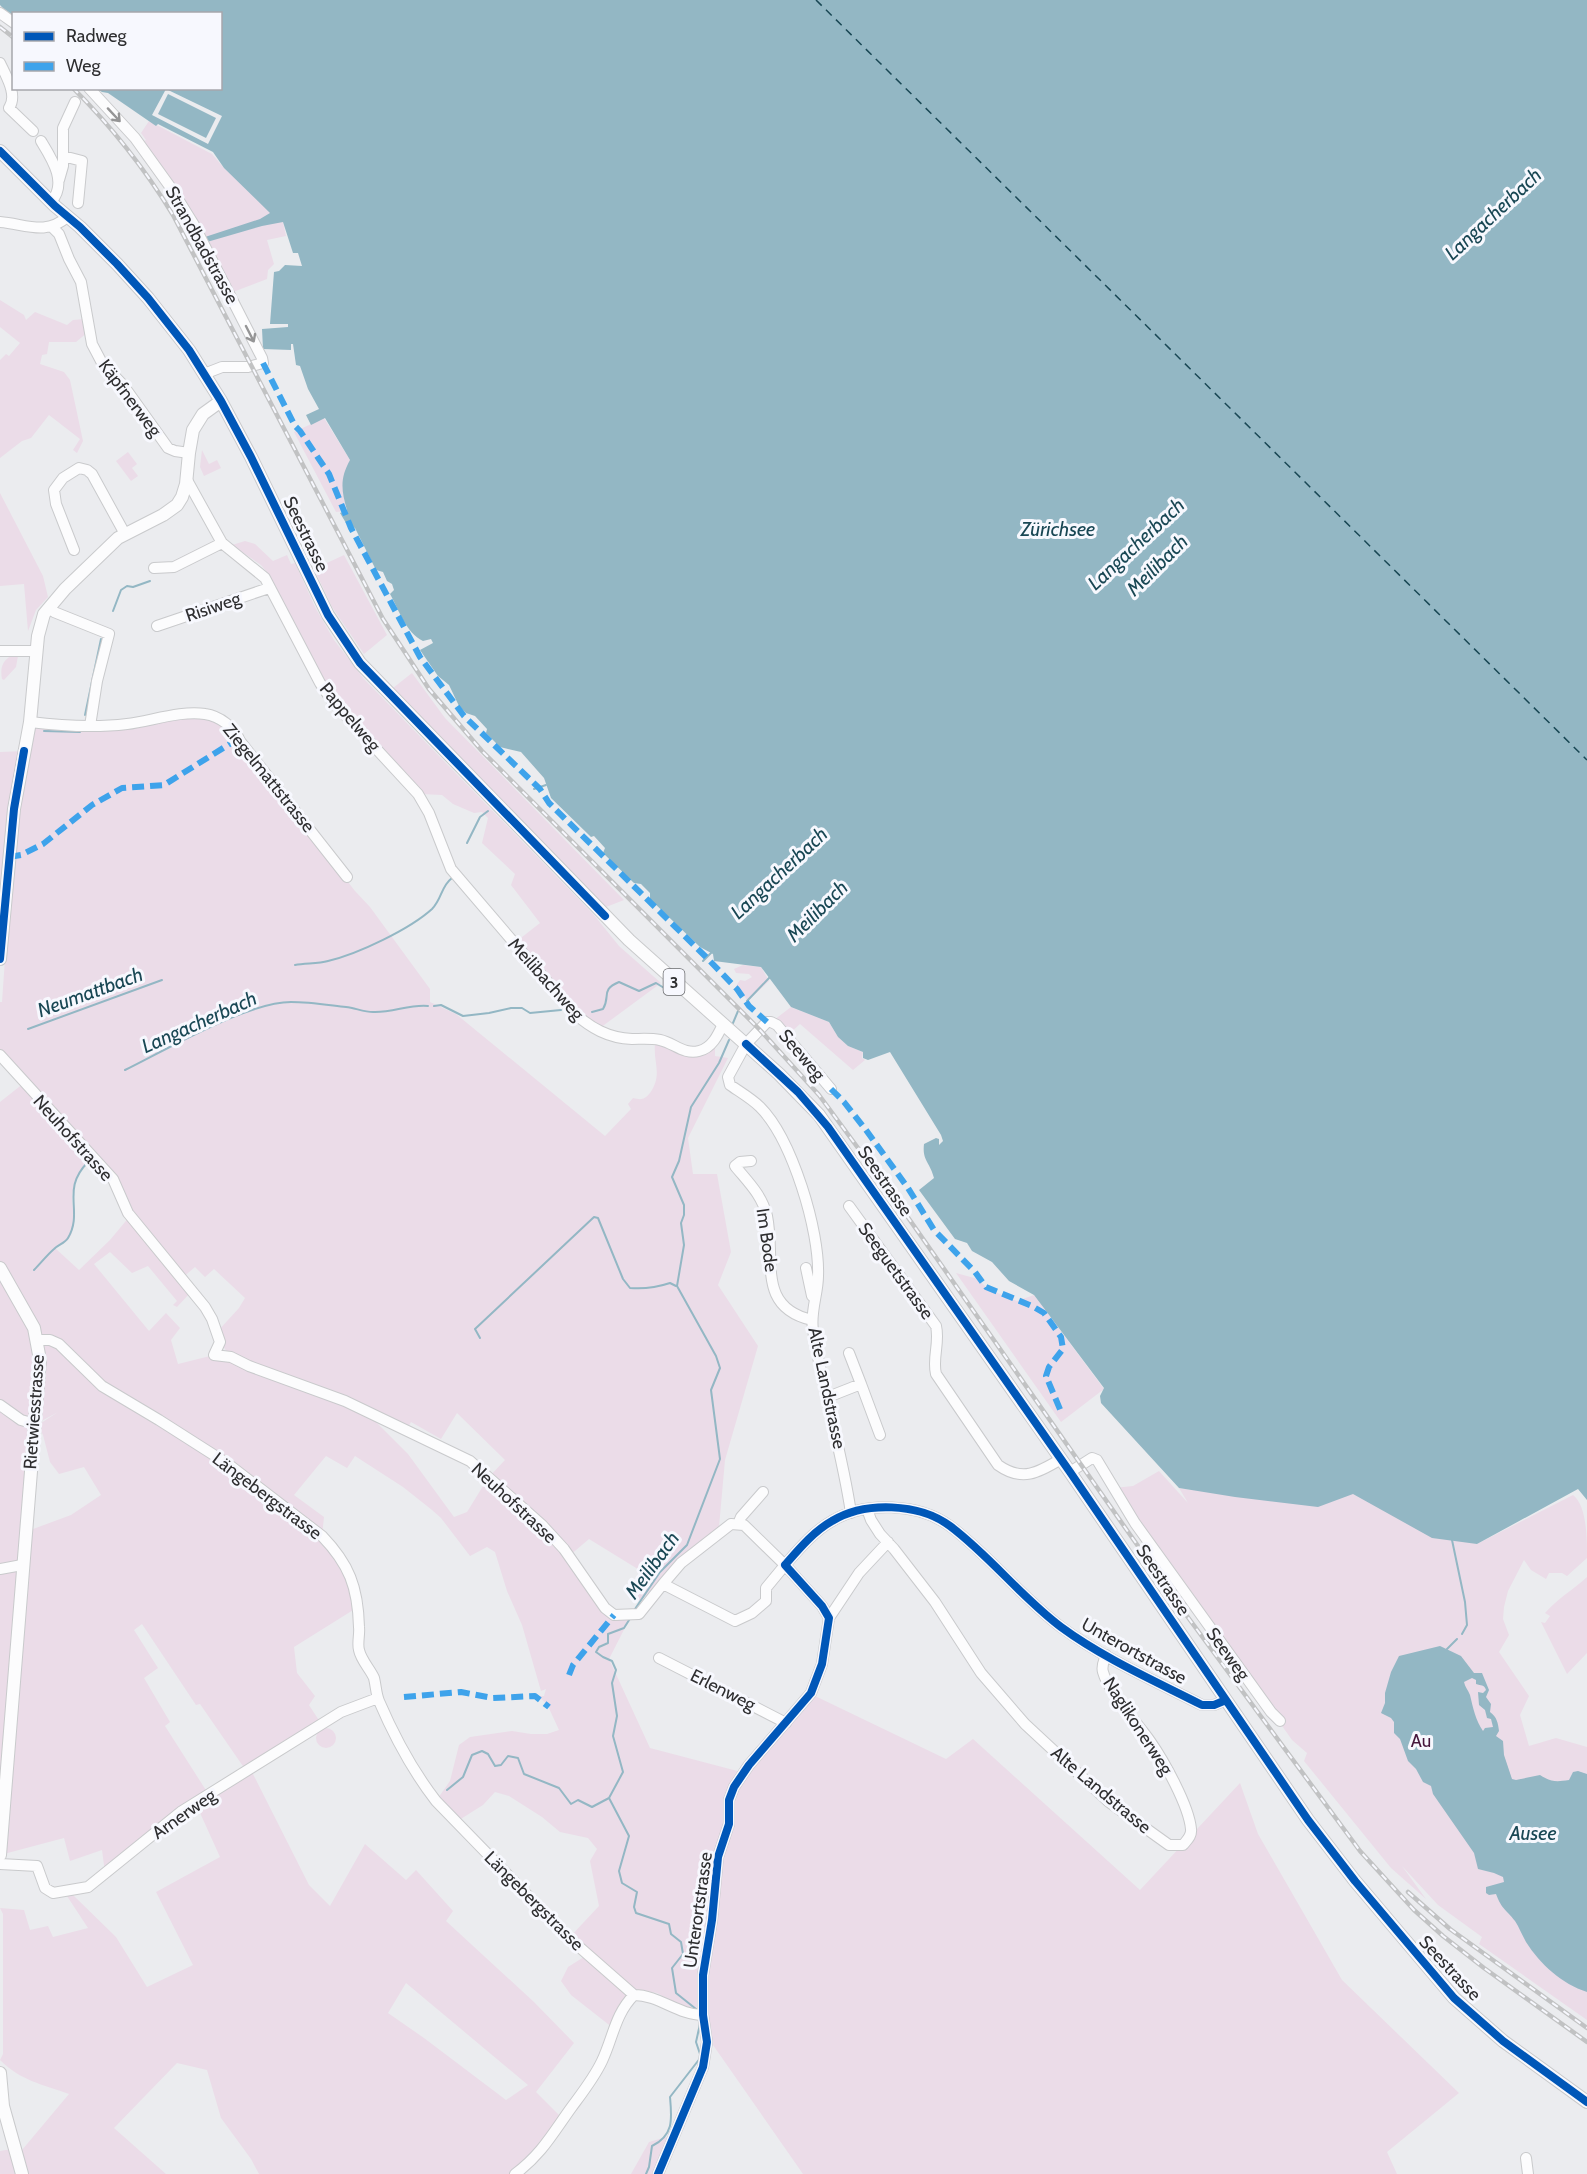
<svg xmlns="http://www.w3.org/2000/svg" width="1587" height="2174" font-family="Cabin,sans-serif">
<rect width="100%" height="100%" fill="#ebecef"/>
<path fill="#ebdce8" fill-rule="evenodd" d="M149,121L212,154L224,168L283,222L286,236L267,240L274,264L268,270L267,279L233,292L202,233L193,213L142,142L146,140L141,133Z
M0,300L24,315L26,320L35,312L67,325L73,320L84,319L88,332L76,342H49L47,354L42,355L40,364L64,372L70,380L83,441L77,453L73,450L80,439L49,415L31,438L22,441L0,458V360L6,354L9,356L20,343L0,327Z
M324,418L350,460L344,499L347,511L336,512L294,432Z
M202,450L209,464L217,460L221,468L204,476L200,467Z
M128,452L137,464L132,468L138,476L131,481L116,461Z
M0,493L43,576L48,597L36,610L28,631L24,584L0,586Z
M245,541L255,544L273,561L287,555L291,564L295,563L316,609L334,640L364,679L594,915L619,946L661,983L600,1028L578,1012L517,941L540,923L511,885L515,874L482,843L488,818L482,812L474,813L453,804L442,795L421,794L339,704L323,681L266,571L261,565L232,545Z
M344,555L387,635L364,654L332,607L314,569Z
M11,656H18L16,667L4,680L2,679C0,669 2,661 11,656Z
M412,673L445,718L624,900L606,907L393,688Z
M189,713L222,720L355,891L370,907L430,989V1002L456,1014L605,1136L631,1109L628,1104L633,1098C641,1100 644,1100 650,1093C663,1074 653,1063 655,1044C680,1049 690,1068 715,1048V1056L728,1058L688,1138L693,1174H717L731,1252L718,1285L758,1346L725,1460L719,1527L640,1601L633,1586L641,1571L589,1539L569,1556L605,1608L632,1614L609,1659L650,1748L745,1773L813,1695L946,1759L973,1739L1140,1890L1240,1783L1258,1834L1342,1980L1459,2093L1387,2152L1397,2174H803L713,2045L698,2011L692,2012L657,1993L640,1990L634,1995L613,2028L571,1995L561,1981L568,1967L587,1955L569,1938L599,1906L590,1861L597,1849L588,1838L560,1832L542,1817L509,1796L495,1792L483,1805L456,1822L436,1801L450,1781L459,1745L470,1737L512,1731L531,1734H547L559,1730L547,1704L538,1696H544L546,1689L541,1691L522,1625L507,1591L495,1552L487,1547L470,1556L441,1518L432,1510L403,1487L355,1456L347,1468L326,1456L294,1495L324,1517L322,1536L334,1548L358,1607L294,1647L297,1673L315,1696L309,1705L322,1725L251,1770L309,1885L330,1906L365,1844L406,1880L416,1870L453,1911L446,1921L534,2002L574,2043L536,2092L563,2119L515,2174H259L251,2159L221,2118L207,2070L177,2063L114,2128L166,2174H22L17,2156L69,2094C42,2084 21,2081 0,2060L3,2054V1914L0,1908L24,1910L30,1930L48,1926L53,1937L88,1928L65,1893L72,1894L116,1937L147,1987L193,1965L156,1892L220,1857L196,1804L105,1873L102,1850L70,1861L64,1838L0,1855L25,1532L71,1515L101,1495L84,1467L59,1474L50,1462L43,1435L38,1425L58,1412L38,1423L37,1340L0,1268V1102L24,1083L0,1055V1002H2L5,959H0V752L24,751L30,722L90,726ZM93,1158L113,1179L130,1216L110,1240L79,1270L55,1248C58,1246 64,1244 67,1241C80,1227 69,1204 73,1190C76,1176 83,1168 93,1158ZM110,1252L132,1273L148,1266L177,1301L173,1305L177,1307L191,1292L181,1279L195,1267L205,1277L214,1269L245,1298L239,1308L217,1332L220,1342L230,1356L214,1355L178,1364L171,1340L180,1328L166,1313L149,1331L94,1264ZM457,1413L505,1460L488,1478L467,1512L454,1517L408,1454L376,1422L373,1416L406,1431L411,1422L441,1439ZM142,1624L196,1705L200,1704L247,1772L209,1795L165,1726L170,1722L144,1678L158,1668L134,1630ZM406,1983L528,2085L506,2100L424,2038L388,2013Z
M743,965L761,967L769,981L748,1001L736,986L740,980L745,981L752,977L749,974L736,973L734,969Z
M791,1007L829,1022L838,1037L848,1046L863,1052L862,1058L865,1060L853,1070L800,1024L788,1035L774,1020Z
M956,1273L978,1279L988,1289L1017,1301L1034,1295L1104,1389L1061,1422Z
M0,1281C14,1304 34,1329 35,1358C36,1377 32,1399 30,1419L0,1403Z
M0,1408L31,1428L0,1802Z
M1159,1471L1188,1503L1179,1488L1192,1490L1309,1476L1477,1544L1573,1495C1587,1506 1587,1538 1587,1558L1567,1576L1562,1573H1549L1546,1579L1531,1570L1524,1560L1508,1591L1504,1607L1503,1619L1509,1635L1499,1652L1529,1696L1520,1715L1529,1746L1556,1738L1587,1747V2020L1479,1944L1482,1937L1438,1905L1402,1866L1426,1899L1391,1868L1304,1761L1307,1753L1292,1740L1114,1488L1133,1486Z
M1587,1577V1653L1567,1674L1541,1622L1545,1623L1550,1616L1545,1613C1558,1598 1573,1590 1587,1577Z
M316 1738a10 10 0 1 1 20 0a10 10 0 1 1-20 0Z
M673,2135L655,2174H631L649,2142Z
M12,2149L20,2174H0V2151Z"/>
<path fill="#93b7c4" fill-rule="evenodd" d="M0,0H1587V1500L1578,1489L1477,1544L1432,1538L1353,1494L1318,1507L1235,1497L1179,1488L1101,1403L1100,1396L1104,1388L1034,1295L1009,1281L992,1262L972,1251L967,1243L955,1239L919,1190L934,1178C930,1162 922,1161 924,1144L936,1138L939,1139V1145L943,1141L941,1135L890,1052L868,1060L863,1058V1052L848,1046L838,1037L829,1022L791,1007L761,967L714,961L713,954L700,947L650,899V893L641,884L634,883L603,853L605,848L594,836L591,837L551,798L544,778L521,752L500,747L486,733L487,729L475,716L466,713L459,706L449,685L438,676L420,650L433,643L431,639L423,641C406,633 399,610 390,594L394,590L392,584L387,581L383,572L376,570L355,528L346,523L340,513L347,510C341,490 340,478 350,460L325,418L311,425L306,415L319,409L308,389L300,366L296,365L293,344H291V350L263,349L262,329L288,327V324H270L274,272L279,271L285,265L302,266L298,253H293L283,222L262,226L207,242L205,237L260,219L270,213L224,168L213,152L158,124L156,126L108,93L102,92L97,89L220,88V14H14L13,19L0,5Z
M1440,1646L1461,1656L1474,1673H1482L1489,1690L1486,1697L1491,1704L1490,1712C1497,1717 1498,1723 1499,1731L1496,1736L1503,1741L1504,1755L1512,1779L1516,1780L1540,1775C1551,1782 1556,1782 1569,1780L1573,1772L1578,1771L1587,1774V1992C1562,1984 1540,1964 1526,1942C1522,1935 1519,1927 1515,1921C1506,1909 1502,1910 1496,1894L1489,1895L1486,1893V1887L1504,1882L1503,1877L1494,1873L1478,1869L1474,1853L1433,1794L1431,1786L1423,1782L1416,1769L1408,1761L1400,1739L1394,1733V1722L1391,1718L1381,1713L1385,1703V1693L1391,1672L1399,1656ZM1472,1678L1476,1680V1684C1481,1686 1484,1684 1486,1690L1483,1693L1478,1692L1479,1705L1485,1710L1487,1718L1491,1719L1493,1727L1485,1728L1483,1731C1476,1721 1473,1708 1470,1695C1468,1690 1465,1687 1464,1682Z"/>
<path fill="#ebecef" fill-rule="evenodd" d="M166,89L222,116L208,144L152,115ZM168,94L216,118L206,138L158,114Z"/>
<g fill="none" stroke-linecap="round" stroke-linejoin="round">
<path stroke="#93b7c4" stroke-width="2" d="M113,611L121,590L127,586L133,587L150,581
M85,715L101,639
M44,731L80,732
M534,789L546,785
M467,843L480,817L488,811
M703,961L712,952
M295,965C306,963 318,964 328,961C358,954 410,929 432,909C442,899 441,886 452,878
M747,1001L770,977
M434,1006L441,1005L463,1016L489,1013L511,1008H522L530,1013L561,1010
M592,1012L603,1009C611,996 600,990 619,982L639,991L656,983L669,991
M733,1023L738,1011
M28,1029L162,980
M125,1070C166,1050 247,1002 291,1002C309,1002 328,1005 346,1007C355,1008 364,1012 373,1012C392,1013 410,1004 428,1006
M34,1270C41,1263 47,1255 54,1249C58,1245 65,1243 68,1238C84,1211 60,1190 88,1162
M480,1338L475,1329L594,1217L598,1218L623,1279L630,1288C642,1289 658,1287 670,1283L676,1286
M1452,1540L1465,1602L1467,1625L1462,1634
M635,1609L660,1572L687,1545L720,1459L711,1390L720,1368L716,1356L677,1286L684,1245L681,1223L684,1215V1205L672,1177L679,1161L691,1107L719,1063L729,1040
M631,1617L624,1628L608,1634V1643L599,1647L596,1652L603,1657L612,1661L616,1670L612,1683L617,1716L613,1736L623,1772L609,1798L629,1836L619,1871L622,1883L637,1892L634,1907L636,1913L669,1924L671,1934L681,1942L683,1954L672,1968L676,1993L696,2009
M1447,1649L1457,1639
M447,1790L463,1777L472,1755L482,1751L488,1754L495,1766L501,1765L508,1756L518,1758L524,1774L559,1788L571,1804L578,1800L592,1807L609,1798
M646,2174L649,2167L652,2146C674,2135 672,2119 670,2097L701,2057L696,2042L700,2024"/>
<path stroke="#194754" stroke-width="1.5" stroke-dasharray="8 6" stroke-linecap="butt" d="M816,0L1587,760"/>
<g stroke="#c9cacc" stroke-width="12">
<path id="minor" d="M0,13L14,23
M0,63C6,76 18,95 9,108
M89,88L135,138L171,188L194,225L262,358L263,363L248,367H222L204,374
M9,108L33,131
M41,141C52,159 68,183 51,202
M63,156L82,161L78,203
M59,180L63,166V128L75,102
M0,222C25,224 46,236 67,217
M52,227L59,234L69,259L81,282L92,344L102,363L123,385L168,448L175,451L189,453
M187,480L222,543L265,578L320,683L333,702L418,794L429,813L451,869L574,1013C591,1028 608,1038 632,1039C641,1039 650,1038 660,1040C674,1043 684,1055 699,1051C712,1048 718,1035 723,1024
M74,550L56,504L54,490L63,478L79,468L87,470L92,474L125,534
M154,568L174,567L222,543
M54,612L109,634L97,681L90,726
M157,626L269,588
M0,651H36
M30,722C62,726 95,728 127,724C151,721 182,710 205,714C220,716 235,728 240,741L347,877
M0,1055L113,1179L128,1213L205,1307L212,1319L220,1342L214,1355L231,1357L249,1366L345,1401L470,1461L542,1525L564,1549L605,1608L614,1615L639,1614L663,1584
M831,1089L777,1025L771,1022H767L746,1044L728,1077L730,1085C740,1092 752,1099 760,1107C792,1139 820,1231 818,1276C818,1294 810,1312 813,1330C823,1392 842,1451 851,1513
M751,1161L740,1162L735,1166C748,1182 762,1195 767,1216C776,1260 756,1307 812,1320
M849,1206L936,1326C940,1343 932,1358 936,1374L998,1465C1022,1482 1038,1473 1061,1459
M806,1268L812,1296
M37,1340H50L59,1344L102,1386L159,1420L228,1464L322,1536C349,1564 358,1587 359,1627C360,1634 357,1643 359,1650C361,1660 370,1669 374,1678C376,1686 376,1694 379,1701C394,1736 412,1770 436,1801L569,1938L634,1995
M849,1353L861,1384
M828,1397L861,1384L880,1435
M0,1405L21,1420L35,1424
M1070,1472L1092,1458L1097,1460L1135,1523L1271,1712L1280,1721
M867,1509L871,1520L880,1534L894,1549L935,1602L981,1673L1025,1724L1109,1802L1169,1845H1183C1187,1840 1192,1836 1191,1829C1189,1806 1164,1761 1150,1741C1138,1724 1108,1691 1103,1672C1101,1666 1104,1661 1106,1655
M731,1524L744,1525L785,1565L766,1588V1601L752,1613L735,1621L663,1584L681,1563Z
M738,1524L741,1517L763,1492
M0,1569L22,1565
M829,1618L859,1573L888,1542
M659,1658L786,1723
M0,1864L37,1866L45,1888L53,1893L88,1887L182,1811L341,1712L378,1698
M1526,2158L1528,2174
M515,2174C541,2155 553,2133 571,2108C582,2093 594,2078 602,2061C613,2038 615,2014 634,1995C659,1995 678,2015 703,2015
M658,2174L703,2067L707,2042L703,2015V1975L712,1920L718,1857L729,1824V1800L734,1787L749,1765L811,1693L822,1664L829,1618L822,1606L785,1565C799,1549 814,1531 832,1521C865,1501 919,1503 950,1526C990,1556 1021,1597 1061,1627C1103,1658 1155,1681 1202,1705H1214L1226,1700"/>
</g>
<g stroke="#c9cacc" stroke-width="14">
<path id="major" d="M0,151L55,206L80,227L117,264L148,298L189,350L221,401L251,457L328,615L360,663L629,940L779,1074L819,1115L1070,1472L1308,1820L1355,1881L1454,1998L1503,2041L1587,2102
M0,959L14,809L30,722L38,636L44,614L65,589L118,538L163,515L177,505L182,497L186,484L189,453L193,430L203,414L221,401
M0,1268L34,1328L40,1360L0,1855
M0,2073L3,2106L22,2174"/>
</g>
<use href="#minor" stroke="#fcfcfd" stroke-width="10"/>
<use href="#major" stroke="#fcfcfd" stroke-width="12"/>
<g stroke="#c1c2c3" stroke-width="4.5">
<path id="rail" d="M0,27L14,38
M73,88C112,127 145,169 173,215L383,619L429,689L482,751L760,1030L819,1095L886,1186L1187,1616L1360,1851L1414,1910L1443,1936L1484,1968L1587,2042
M1408,1892L1450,1929L1587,2028"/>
</g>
<use href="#rail" stroke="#f7f8fe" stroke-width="2" stroke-dasharray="7" stroke-linecap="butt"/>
<path stroke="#3ea3eb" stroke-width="6" stroke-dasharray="12 6" stroke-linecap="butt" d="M263,363L295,426L300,431L329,474L351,528L420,657L464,716L540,789L549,803L706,957L737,989L749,1006L767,1022
M9,857L21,855L43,844L92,805L122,788L164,785L236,740L237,733
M831,1089L844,1102L866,1130L908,1188L934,1230L975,1272L986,1287L1032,1306L1044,1313L1061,1337L1063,1349L1049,1367L1046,1376L1062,1414
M569,1675L573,1665L614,1615
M404,1697L461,1692L493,1698L535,1696L549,1707"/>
<g stroke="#f7f8fe" stroke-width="11">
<path id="cycleway" d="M0,151L55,206L80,227L117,264L148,298L189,350L221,401L251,457L328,615L360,663L605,916
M0,959L14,809L24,751
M746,1044L798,1092L828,1127L1070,1472L1308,1820L1355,1881L1454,1998L1503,2041L1587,2102
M658,2174L703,2067L707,2042L703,2015V1975L712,1920L718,1857L729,1824V1800L734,1787L749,1765L811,1693L822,1664L829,1618L822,1606L785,1565C799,1549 814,1531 832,1521C865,1501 919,1503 950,1526C990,1556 1021,1597 1061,1627C1103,1658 1155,1681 1202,1705H1214L1226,1700"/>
</g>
<use href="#cycleway" stroke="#0057b8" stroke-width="8"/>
</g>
<defs><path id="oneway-shaft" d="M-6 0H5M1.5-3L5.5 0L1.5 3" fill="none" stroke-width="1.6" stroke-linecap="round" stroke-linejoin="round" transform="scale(1.5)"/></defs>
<g stroke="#959596">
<use href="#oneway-shaft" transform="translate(114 115) rotate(47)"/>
<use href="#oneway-shaft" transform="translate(250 334) rotate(63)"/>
</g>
<g text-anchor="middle" stroke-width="6" stroke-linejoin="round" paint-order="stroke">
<rect fill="#f7f8fe" stroke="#6a6b6e" stroke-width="1.5" x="663.5" y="969" width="21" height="26" rx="4.5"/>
<g font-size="16" font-weight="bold" fill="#2e2e30">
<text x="674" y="988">3</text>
</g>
<g font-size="18" fill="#2e2e30" stroke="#f7f8fe">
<text transform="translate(202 245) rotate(61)" y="6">Strandbadstrasse</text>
<text transform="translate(130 398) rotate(53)" y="6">Käpfnerweg</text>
<text transform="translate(306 534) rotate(64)" y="6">Seestrasse</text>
<text transform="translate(213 607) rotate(-19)" y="6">Risiweg</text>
<text transform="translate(350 717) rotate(50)" y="6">Pappelweg</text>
<text transform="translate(269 778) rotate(51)" y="6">Ziegelmattstrasse</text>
<text transform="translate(546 979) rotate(48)" y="6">Meilibachweg</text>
<text transform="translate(802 1055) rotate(50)" y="6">Seeweg</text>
<text transform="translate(73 1138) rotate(48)" y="6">Neuhofstrasse</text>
<text transform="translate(885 1181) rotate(55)" y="6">Seestrasse</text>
<text transform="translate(767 1240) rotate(82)" y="6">Im Bode</text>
<text transform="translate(896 1271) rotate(54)" y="6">Seeguetstrasse</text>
<text transform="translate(827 1388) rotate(78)" y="6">Alte Landstrasse</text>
<text transform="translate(34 1412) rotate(-86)" y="6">Rietwiesstrasse</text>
<text transform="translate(267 1496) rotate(37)" y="6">Längebergstrasse</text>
<text transform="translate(514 1503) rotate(43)" y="6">Neuhofstrasse</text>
<text transform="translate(1163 1580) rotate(56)" y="6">Seestrasse</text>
<text transform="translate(1134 1651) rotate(29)" y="6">Unterortstrasse</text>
<text transform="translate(1228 1654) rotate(54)" y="6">Seeweg</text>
<text transform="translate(723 1690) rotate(27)" y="6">Erlenweg</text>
<text transform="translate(1138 1726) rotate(57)" y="6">Naglikonerweg</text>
<text transform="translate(1101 1790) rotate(40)" y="6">Alte Landstrasse</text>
<text transform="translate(184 1814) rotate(-35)" y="6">Arnerweg</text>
<text transform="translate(534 1901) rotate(45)" y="6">Längebergstrasse</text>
<text transform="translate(698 1910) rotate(-82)" y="6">Unterortstrasse</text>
<text transform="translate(1450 1968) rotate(47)" y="6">Seestrasse</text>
</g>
<g font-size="18" fill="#46163c" stroke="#f7f8fe">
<text x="1421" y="1747">Au</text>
</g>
<g font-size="20" font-style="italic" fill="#194754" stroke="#f7f8fe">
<text transform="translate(1493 214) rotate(-43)" y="7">Langacherbach</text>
<text x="1058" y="536">Zürichsee</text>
<text transform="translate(1136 544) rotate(-43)" y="7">Langacherbach</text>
<text transform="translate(1157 565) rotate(-45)" y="7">Meilibach</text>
<text transform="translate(779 873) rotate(-43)" y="7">Langacherbach</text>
<text transform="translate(817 911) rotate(-45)" y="7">Meilibach</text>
<text transform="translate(90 992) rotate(-20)" y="7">Neumattbach</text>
<text transform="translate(199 1022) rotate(-24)" y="7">Langacherbach</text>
<text transform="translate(652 1565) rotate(-54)" y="7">Meilibach</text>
<text x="1533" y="1840">Ausee</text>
</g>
</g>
<rect x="12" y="12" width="210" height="78" fill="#f7f8fe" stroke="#a7a7ac" stroke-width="1.5"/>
<rect x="24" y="32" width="30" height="9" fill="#0057b8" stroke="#a7a7ac" stroke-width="1.5"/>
<text x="66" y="42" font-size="18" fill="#2e2e30">Radweg</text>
<rect x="24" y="62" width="30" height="9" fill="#3ea3eb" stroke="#a7a7ac" stroke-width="1.5"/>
<text x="66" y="72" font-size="18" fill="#2e2e30">Weg</text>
</svg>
